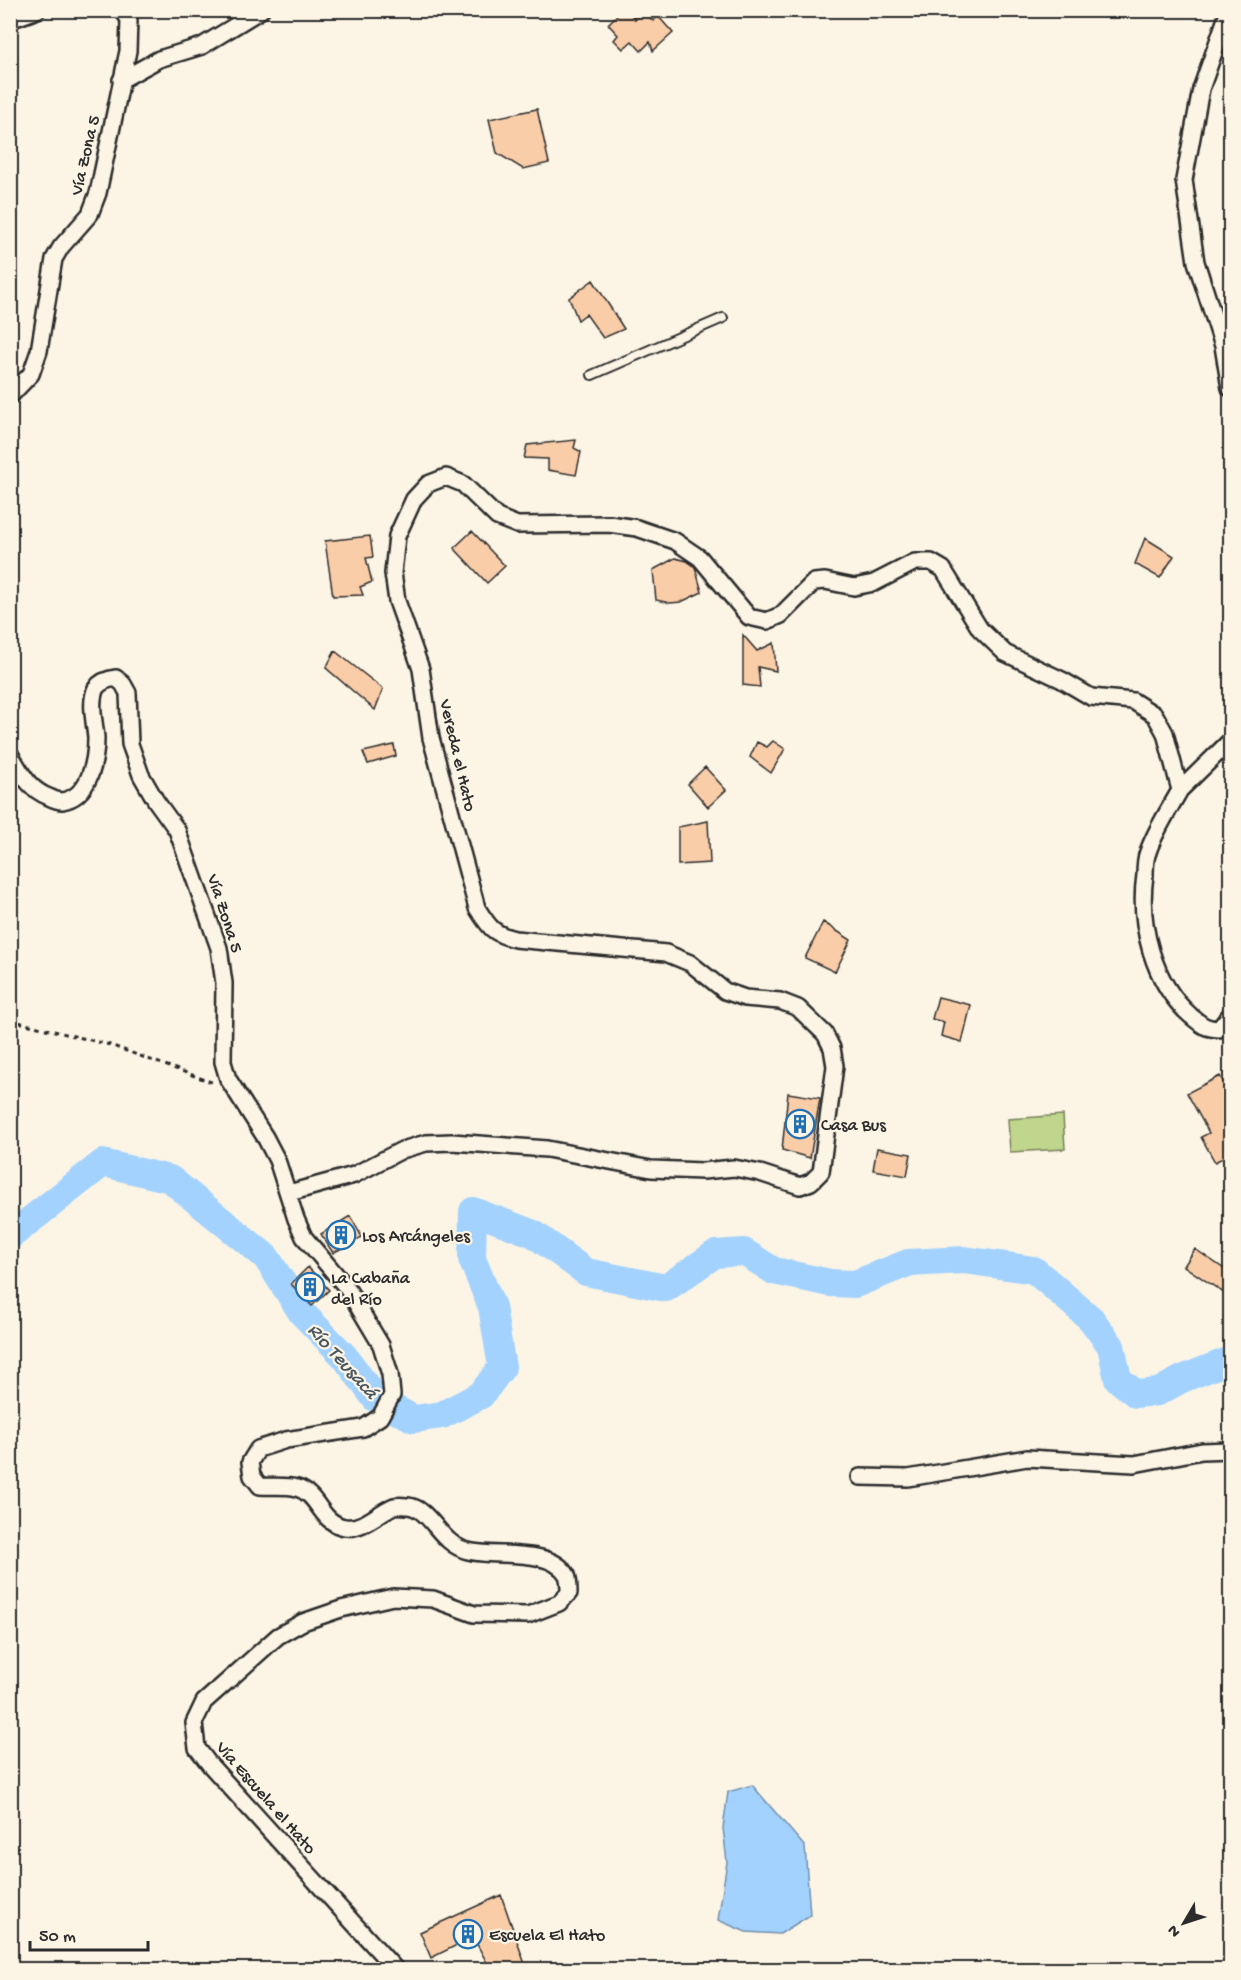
<svg xmlns="http://www.w3.org/2000/svg" width="1241" height="1980" font-family="'Gochi Hand',sans-serif">
<rect width="100%" height="100%" fill="#fcf5e5"/>
<filter id="ink" filterUnits="userSpaceOnUse"><feTurbulence type="fractalNoise" baseFrequency=".0167" numOctaves="2"/><feDisplacementMap in="SourceGraphic" scale="12" xChannelSelector="R" yChannelSelector="G"/><feConvolveMatrix kernelMatrix="1 2 1 2 8 2 1 2 1" color-interpolation-filters="sRGB"/></filter>
<g filter="url(#ink)">
<path fill="#c0d68c" stroke="#76805c" stroke-width="1.5" d="M1063,1115L1065,1149L1010,1152L1008,1119Z"/>
<path fill="#a3d2ff" stroke="#738faa" stroke-width="1.5" d="M752,1785L805,1847L810,1915L780,1934L746,1932L718,1920L727,1862L723,1828L728,1792Z"/>
<g fill="none" stroke-linecap="round" stroke-linejoin="round">
<path stroke="#a3d2ff" stroke-width="28" d="M10,1236L103,1163L170,1179L266,1257L302,1313L345,1357L375,1398L414,1419L442,1415L481,1395L502,1367L492,1307L472,1259L473,1211L534,1234L586,1272L666,1288L715,1254L744,1252L774,1271L830,1283L855,1284L908,1263L964,1260L1034,1270L1091,1319L1111,1346L1118,1379L1136,1394L1158,1392L1182,1379L1230,1360"/>
</g>
<path fill="#facda9" stroke="#2b2b2b" stroke-width="1.5" d="M622,10H627L635,20L644,12L653,21L658,16L673,33L653,51L650,42L641,51L632,41L623,49L614,40L618,35L608,24Z
M537,109L549,163L523,169L497,153L489,119Z
M593,280L624,329L603,338L586,314L578,320L569,298Z
M576,440L574,448L581,452L576,475L548,470V459L524,458L527,445Z
M472,531L505,566L487,583L454,548Z
M370,536L373,557L366,558L372,582L360,587L363,595L333,596L325,541Z
M1145,538L1174,556L1160,578L1135,564Z
M675,558L687,561L695,567L702,592L681,602L670,603L656,600L653,570Z
M743,635L757,651L774,643L776,671L758,667L760,687L743,685Z
M335,651L383,689L375,710L326,668Z
M773,741L785,749L771,773L750,757L757,742L767,747Z
M394,745L396,756L368,764L363,752Z
M705,767L726,790L708,807L688,784Z
M708,821L710,863L678,865V827Z
M823,922L851,940L835,972L805,958Z
M938,997L971,1005L962,1042L941,1036L944,1022L932,1019Z
M1220,1076L1230,1095V1154L1215,1162L1201,1137L1209,1133L1187,1093Z
M788,1093L820,1098L810,1158L782,1150Z
M877,1148L911,1154L907,1176L873,1170Z
M350,1216L362,1237L333,1253L321,1234Z
M1195,1249L1230,1273V1297L1184,1266Z
M308,1267L329,1290L312,1306L291,1284Z
M501,1895L527,1970H491L473,1937L431,1958L420,1932Z"/>
<g fill="none" stroke-linecap="round" stroke-linejoin="round">
<g stroke="#2b2b2b" stroke-width="12">
<path id="service" d="M592,375L723,318"/>
</g>
<g stroke="#2b2b2b" stroke-width="20">
<path id="minor" d="M1229,10L1201,89L1184,180L1196,262L1223,346L1230,388
M10,20L37,10
M121,80L159,59L202,46L261,10
M10,396L31,374L39,351L54,259L61,247L90,214L98,193L128,51L129,20L123,10
M10,754C21,772 28,789 49,797C53,799 57,801 62,801C89,797 96,762 96,738C95,724 89,702 96,688C101,681 108,679 116,678L123,684L128,693L130,744L141,775L156,801L177,830L219,948L224,983L223,1062L228,1079L265,1137L277,1160L296,1219L304,1237L347,1288L381,1345L390,1374L392,1395L380,1417L363,1428L286,1440L258,1449L250,1462L252,1476L260,1486C272,1487 286,1485 297,1488C319,1494 320,1523 345,1527C363,1530 379,1512 394,1506C398,1505 404,1506 408,1506C431,1508 439,1544 468,1551C496,1558 551,1547 567,1575C569,1580 569,1587 569,1593L559,1603L528,1615L474,1614L433,1599L393,1597L341,1609L303,1622L278,1636L204,1702L194,1723L197,1748L210,1765L396,1970
M1180,790L1230,741
M289,1193L354,1175L402,1150L426,1143L452,1142L547,1149L651,1169L703,1171L734,1168L760,1173L800,1186L811,1182L821,1172L835,1066L832,1048L825,1034L798,1008L780,1001L745,998L725,991L690,963L666,953L515,939C493,934 489,927 477,908L431,738L421,669L397,601L393,573L397,536L414,499L428,484L446,477L463,484L497,517L517,525L609,524L637,528L675,541L700,558L749,617L767,621L781,615L814,582L825,581L854,587L874,583L915,562H931L943,569L980,629L1005,653L1062,680L1091,697L1133,701L1155,715L1165,733L1180,790C1169,810 1155,831 1148,852C1145,859 1145,868 1145,875C1138,924 1153,983 1191,1016C1202,1025 1204,1028 1219,1029L1230,1015
M860,1477L908,1478L1027,1458L1134,1464L1202,1451L1230,1450"/>
</g>
<path stroke="#2b2b2b" stroke-width="3" stroke-dasharray="4.5 4.5" stroke-linecap="butt" d="M10,1020L110,1045L214,1083"/>
<use href="#service" stroke="#fcf5e5" stroke-width="8"/>
<use href="#minor" stroke="#fcf5e5" stroke-width="15"/>
</g>
</g>
<defs>
<g id="building-ring" transform="scale(1.5)"><circle r="9.5" fill="#fcf5e5" stroke="#1f6fb2" stroke-width="1.5"/><path d="M-4-6H4V6H1V3H-1V6H-4ZM-2.5-4.3h1.7v1.8h-1.7ZM.8-4.3h1.7v1.8H.8ZM-2.5-1h1.7V.8h-1.7ZM.8-1h1.7V.8H.8Z" fill="#1f6fb2"/></g>
</defs>
<g fill-rule="evenodd">
<use href="#building-ring" x="800" y="1124"/>
<use href="#building-ring" x="341" y="1235"/>
<use href="#building-ring" x="310" y="1287"/>
<use href="#building-ring" x="468" y="1934"/>
</g>
<g text-anchor="middle" stroke-width="4.5" stroke-linejoin="round" paint-order="stroke">
<g font-size="18" fill="#2b2b2b" stroke="#fcf5e5">
<text transform="translate(84 155) rotate(-77)" y="6">Vía Zona 5</text>
<text transform="translate(459 755) rotate(77)" y="6">Vereda el Hato</text>
<text transform="translate(226 913) rotate(72)" y="6">Vía Zona 5</text>
<text transform="translate(267 1797) rotate(49)" y="6">Vía Escuela el Hato</text>
</g>
<g font-size="18" fill="#2b2b2b" stroke="#fcf5e5" text-anchor="start">
<text x="821" y="1130">Casa Bus</text>
<text x="362" y="1241">Los Arcángeles</text>
<text x="331" y="1283">La Cabaña<tspan x="331" dy="21">del Río</tspan></text>
<text x="489" y="1940">Escuela El Hato</text>
</g>
<g font-size="20" font-style="italic" fill="#495560" stroke="#fcf5e5">
<text transform="translate(344 1360) rotate(48)" y="7">Río Teusacá</text>
</g>
</g>
<rect width="1241" height="1980" fill="none" stroke="#fcf5e5" stroke-width="36"/>
<rect x="18" y="18" width="1205" height="1944" fill="none" stroke="#2b2b2b" stroke-width="2" filter="url(#ink)"/>
<g transform="translate(1184 1923) rotate(231)" stroke="#fcf5e5" stroke-width="4.5" paint-order="stroke">
<path d="M0-4.5L10 22L0 15L-10 22Z" fill="#2b2b2b"/>
<text y="-9" font-size="16" font-weight="bold" text-anchor="middle" fill="#2b2b2b">N</text>
</g>
<path d="M30 1941v9h118v-9" fill="none" stroke="#2b2b2b" stroke-width="3"/>
<text x="39" y="1941" font-size="18" fill="#2b2b2b" stroke="#fcf5e5" stroke-width="4.5" paint-order="stroke">50 m</text>
</svg>
